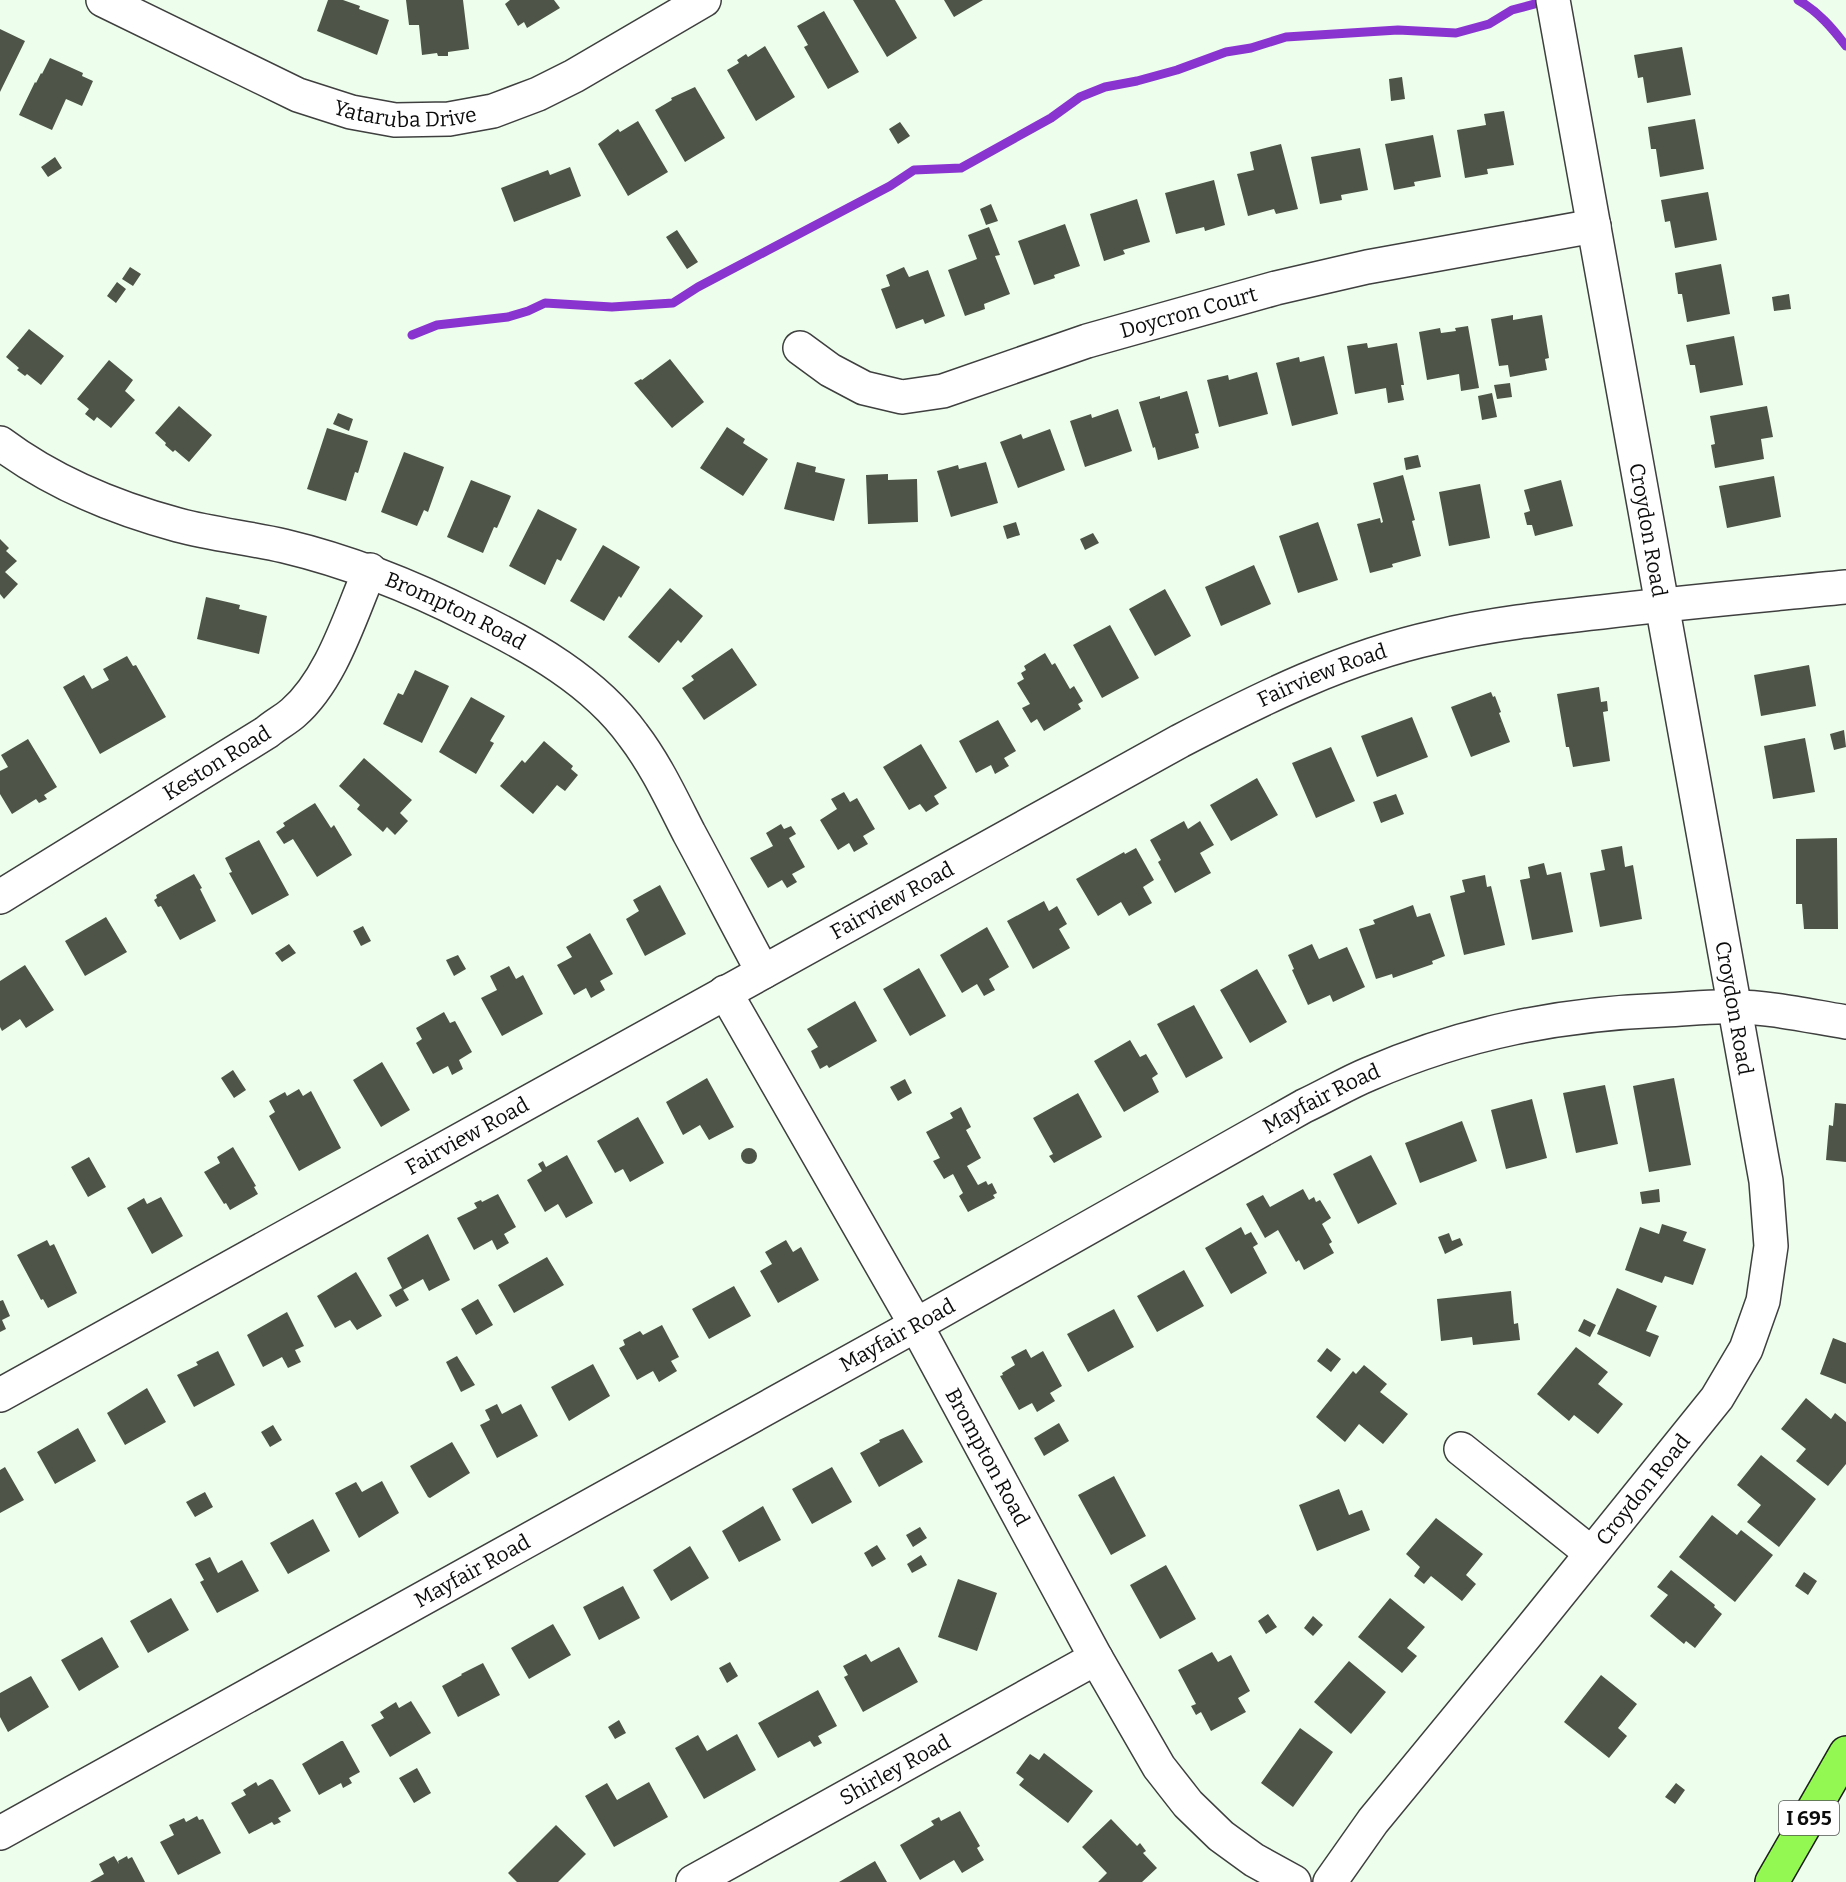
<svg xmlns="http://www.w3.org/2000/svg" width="1846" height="1882" font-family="Bitter,serif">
<rect width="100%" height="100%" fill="#edffec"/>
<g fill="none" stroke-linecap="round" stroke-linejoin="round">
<path stroke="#8a34d0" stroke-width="9" d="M1798,0C1818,11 1833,29 1846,46
M412,335L437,325L508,317L528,311L545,303L612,307L673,303L698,287L890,186L914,170L961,168L1051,118L1080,97L1105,87L1137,81L1177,70L1226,52L1251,48L1286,37L1398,30L1456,33L1489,24L1512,10L1546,1"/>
</g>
<path fill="#4e5548" d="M328,0H343L360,6L359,9L389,20L377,55L317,31Z
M406,0H463L469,49L448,52V56H438L437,53L422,55L419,25H409Z
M510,0H554L560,8L527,28L524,22L518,26L505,4Z
M853,0H895L917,38L887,57Z
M944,0H983L954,17Z
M824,11L859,72L828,89L804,47L808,45L797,26Z
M0,29L25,41L0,92Z
M765,46L795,97L756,121L727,70L739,63L737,60L746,54L748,57Z
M1682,47L1691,95L1647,103L1643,77L1638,78L1634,55Z
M50,58L83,73L82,76L93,81L82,106L66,99L52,130L19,115L35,82L36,83L41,73L42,74Z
M1402,77L1405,99L1391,101L1389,79Z
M695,87L725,138L685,162L655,110L672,100L671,98Z
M1504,111L1514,165L1487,169L1488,174L1465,178L1457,130L1486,125L1484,114Z
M1695,119L1704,169L1660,177L1656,149H1651L1648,127Z
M638,121L668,172L628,196L598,144L618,129L620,132Z
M900,122L910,136L898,144L889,129Z
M1433,135L1441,177L1414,182L1415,186L1394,190L1385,144Z
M1281,144L1298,209L1276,214L1274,209L1248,216L1237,174L1254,170L1250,152Z
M1360,148L1368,190L1341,195L1342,200L1320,204L1311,157Z
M55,157L62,168L48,177L41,167Z
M570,167L581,196L514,222L501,188L548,170L550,175Z
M1214,180L1225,225L1205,231L1204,227L1176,234L1165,193Z
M1708,192L1717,240L1675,248L1670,221L1665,222L1661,200Z
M1137,199L1150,242L1123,250L1125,254L1104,261L1090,214Z
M991,204L998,221L986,225L980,209Z
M1065,224L1080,266L1054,275L1055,278L1034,285L1018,241Z
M989,227L1000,255L995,256L1010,294L984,304L985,309L965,316L948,270L977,259L968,235Z
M677,230L698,262L687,269L666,237Z
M1721,264L1730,314L1687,322L1682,294H1678L1675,273Z
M130,267L141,274L133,286L122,279Z
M904,267L909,277L928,270L945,316L925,324L923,319L896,329L881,289L890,286L886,275Z
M117,282L126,289L116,303L107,296Z
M1789,294L1791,309L1774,311L1772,297Z
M1513,315V320L1542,315L1549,358L1545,359L1547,370L1510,377L1508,365L1499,366L1491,319Z
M1468,326L1479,388L1461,391L1459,374L1427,380L1419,332L1440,328L1441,333L1456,331L1455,328Z
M29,329L64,356L41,385L27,374L25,376L17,370L19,368L6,357Z
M1734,336L1743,385L1700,393L1695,365H1690L1686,345Z
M1367,343L1368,348L1397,343L1404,385H1401L1404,400L1388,403L1386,388L1355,394L1347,346Z
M1324,356L1338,414L1292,426L1276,363L1299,357L1300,362Z
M670,359L704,402L672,428L634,383L641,379L642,380Z
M109,360L133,380L125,391L135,400L111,428L97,417L94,421L85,414L89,409L77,399Z
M1257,372L1268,414L1219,427L1207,380L1228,375L1229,380Z
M1510,383L1512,397L1497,399L1494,385Z
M1187,391L1199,433L1195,434L1199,448L1158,460L1155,447L1153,448L1139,402L1160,396V399Z
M1492,393L1497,417L1482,420L1478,396Z
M179,406L212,435L189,462L175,450L173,452L165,445L166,443L155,433Z
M1767,406L1773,437L1761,439L1764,459L1715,468L1711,445L1715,444L1710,416Z
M1118,409L1132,451L1085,467L1070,421L1091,414L1092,418Z
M338,413L353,419L349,431L333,424Z
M727,427L745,439L743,443L768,459L743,496L700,468Z
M327,428L368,441L358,473L355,472L346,501L307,489Z
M1050,429L1065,470L1018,488L1000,442L1021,434L1023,439Z
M404,452L444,467L428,512L424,510L417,526L381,512Z
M1418,455L1421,467L1406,470L1404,458Z
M797,462L816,467L815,472L845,479L834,521L784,509Z
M986,462L998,503L951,517L937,471L958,465L959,469Z
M888,474V480L917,479L918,522L868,524L866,475Z
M1403,475L1415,520L1412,521L1421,556L1392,564L1393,567L1370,573L1357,524L1380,518L1381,523L1383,522L1373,483Z
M1774,476L1781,517L1727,528L1719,486Z
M471,480L511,496L497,528L494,527L483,553L447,537Z
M1561,480L1573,526L1535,536L1532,525H1527L1524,513L1530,511L1524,490Z
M1480,484L1490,538L1449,546L1439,492Z
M538,509L577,529L561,561L557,559L545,585L509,566Z
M1016,522L1020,535L1007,539L1003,526Z
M1318,522L1338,580L1298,593L1279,536Z
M1093,533L1099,543L1085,550L1080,539Z
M0,539L9,548L6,551L17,561L5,572L18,584L4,599L0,594Z
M603,545L640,567L621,598L619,596L604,621L570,601Z
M1254,565L1271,604L1221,626L1205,587Z
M670,588L703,616L681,643L678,640L659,663L628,637Z
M1165,589L1191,636L1155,656L1129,609Z
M206,597L240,605L239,609L267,616L259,654L197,639Z
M1110,625L1139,678L1102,698L1073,645Z
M732,648L757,685L704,720L682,688L694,680L691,676Z
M1045,653L1052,665L1055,663L1070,689L1074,686L1083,701L1078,704L1081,709L1044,731L1037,719L1031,723L1022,708L1030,704L1017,683L1024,679L1021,673L1026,670L1024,666Z
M127,656L133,666L136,665L166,717L100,754L63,687L84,675L92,689L109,680L103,669Z
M1809,665L1816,706L1761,716L1754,675Z
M415,670L449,686L422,743L383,724L398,693L403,695Z
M1599,687L1601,702L1607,701L1608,711L1603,712L1610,761L1573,767L1569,747H1566L1557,694Z
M1491,692L1493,697L1495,696L1501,712L1499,713L1510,742L1471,757L1451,707Z
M471,697L505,716L490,741L494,743L476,774L439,752Z
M1412,717L1428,757L1377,777L1361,736Z
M998,720L1016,751L1004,758L1009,766L995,774L991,765L976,773L959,741Z
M1844,730L1846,747L1834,750L1830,734Z
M1805,738L1815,792L1773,799L1764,746Z
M28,739L57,787L44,795L47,799L39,803L36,799L12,814L0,794V771L8,767L1,755Z
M544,741L573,766L571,769L578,775L565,791L557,785L533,814L500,786L522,760L525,763Z
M921,744L947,788L934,796L939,804L926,812L920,804L909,810L883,767Z
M1331,747L1355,801L1316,818L1292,763Z
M364,758L412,800L400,813L408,821L395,835L387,827L383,832L357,809L360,805L339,786Z
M1257,778L1278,815L1231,841L1210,805Z
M844,792L850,802L857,798L875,829L863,836L868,844L854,852L849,843L838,850L820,820L837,809L831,799Z
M1396,794L1404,814L1381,823L1373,802Z
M315,803L331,828L334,825L352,855L317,877L293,839L284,844L276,832L285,826L283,823Z
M1184,821L1188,829L1200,821L1214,845L1200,853L1211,873L1175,893L1158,862L1161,860L1150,840Z
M781,824L784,829L791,826L796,834L789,838L805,867L792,874L797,882L787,888L782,880L768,888L750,858L773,846L766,833Z
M1837,838L1838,929H1804L1802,904H1796V839Z
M259,840L289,895L252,915L229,873L232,872L225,858Z
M1622,846L1625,867L1633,865L1642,919L1600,927L1590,873L1605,870L1601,850Z
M1136,848L1154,880L1143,887L1152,903L1129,916L1121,902L1098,916L1076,879L1124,852L1125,854Z
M1544,863L1547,875L1561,872L1573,932L1532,940L1520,880L1530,878L1528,867Z
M194,874L202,888L200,889L216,921L180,940L161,906L158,907L154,900L157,898L156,895Z
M1485,875L1487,887L1491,886L1505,945L1464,955L1450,896L1465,892L1462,880Z
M660,885L686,934L645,956L626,919L639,911L633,900Z
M1044,901L1049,911L1057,906L1067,924L1059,929L1070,948L1033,969L1007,921Z
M1413,905L1417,917L1430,913L1445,956L1432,961L1433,964L1393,978L1392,974L1376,979L1359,929L1375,924L1373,920Z
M106,917L127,952L85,976L65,941Z
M363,926L371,941L361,946L353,931Z
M987,927L1009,967L989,979L995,990L984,996L977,984L962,993L940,955Z
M590,933L613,974L600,981L605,990L591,998L586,988L574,995L557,965L572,957L566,947Z
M289,944L296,953L282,962L275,953Z
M1312,944L1319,959L1347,947L1365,987L1333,1002L1330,995L1308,1005L1292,970L1294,969L1288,955Z
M458,955L466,969L454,976L446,960Z
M25,965L54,1010L26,1028L20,1019L2,1031L0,1027V981Z
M509,966L516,979L523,975L543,1014L502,1036L481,998L497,990L490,976Z
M919,968L946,1016L910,1036L883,989Z
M1257,969L1287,1022L1250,1043L1220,990Z
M855,1001L877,1041L829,1068L827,1065L820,1069L811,1051L818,1047L807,1029Z
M1194,1005L1223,1058L1186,1078L1157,1024Z
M444,1012L450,1023L455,1021L472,1052L459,1060L463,1069L452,1075L448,1066L433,1074L416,1043L422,1039L416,1028Z
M1130,1040L1140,1057L1146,1054L1158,1074L1152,1078L1159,1092L1124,1112L1094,1061Z
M382,1062L410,1110L381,1127L353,1080Z
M233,1070L246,1090L234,1098L221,1078Z
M707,1078L734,1127L709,1140L700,1125L683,1135L666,1102Z
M1674,1078L1691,1165L1649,1172L1633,1086Z
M905,1079L912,1093L898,1101L890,1087Z
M1605,1085L1618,1144L1576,1153L1563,1093Z
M299,1089L303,1096L311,1091L341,1148L299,1171L269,1116L275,1112L269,1101L285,1092L287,1096Z
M1078,1093L1102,1137L1054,1163L1049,1156L1053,1154L1033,1118Z
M1532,1099L1547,1158L1506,1169L1491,1110Z
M1835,1103L1846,1104V1162L1826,1160L1829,1125L1833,1126Z
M961,1107L971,1127L966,1130L981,1158L967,1166L978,1185L986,1181L988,1185L992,1183L997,1193L993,1195L995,1198L968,1212L959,1196L963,1193L953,1174L944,1179L933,1161L940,1158L926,1132L953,1118L950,1113Z
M638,1117L664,1163L630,1182L623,1169L615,1173L597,1141Z
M1462,1121L1477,1161L1420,1183L1405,1143Z
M233,1147L256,1186L254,1187L258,1194L230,1210L226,1203L224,1204L204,1172L220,1163L217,1157Z
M741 1156a8 8 0 1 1 16 0a8 8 0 1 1-16 0Z
M567,1155L593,1203L566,1218L558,1204L545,1212L527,1180L542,1171L538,1164L543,1161L546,1167Z
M1371,1155L1397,1204L1358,1224L1333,1174Z
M89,1157L106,1187L88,1197L71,1167Z
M1303,1189L1309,1200L1314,1197L1316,1202L1320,1200L1331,1218L1322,1224L1332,1242L1329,1244L1334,1253L1304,1270L1299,1260L1296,1262L1278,1230L1265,1238L1246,1204L1263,1195L1270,1207Z
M1659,1189L1660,1202L1642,1204L1640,1192Z
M498,1194L516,1227L504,1234L509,1243L497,1250L492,1240L474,1250L457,1218L477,1208L474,1203L481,1200L482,1202Z
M161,1197L183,1236L152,1254L127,1208L144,1198L147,1204Z
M1662,1224L1687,1232L1683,1241L1706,1249L1693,1285L1665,1276L1662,1283L1625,1270L1640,1227L1659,1234Z
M1241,1227L1245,1235L1251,1232L1258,1244L1253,1247L1267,1273L1231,1294L1205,1248Z
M1449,1233L1452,1241L1460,1238L1463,1245L1445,1254L1438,1237Z
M428,1234L450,1280L429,1291L423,1279L403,1290L387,1258Z
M47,1240L50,1246L54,1244L77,1293L48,1308L43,1299L41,1300L17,1255Z
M786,1240L793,1252L801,1247L819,1280L778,1303L760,1271L772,1264L765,1252Z
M547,1257L564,1285L514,1313L498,1285Z
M1184,1270L1204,1306L1157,1332L1137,1296Z
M356,1272L382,1316L357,1330L350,1320L335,1328L317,1296Z
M734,1286L751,1316L709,1339L692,1309Z
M402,1288L409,1300L396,1307L389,1295Z
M1617,1288L1657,1306L1646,1331L1659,1336L1650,1357L1597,1334Z
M1511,1291L1514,1324L1518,1323L1520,1340L1473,1345L1472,1337L1441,1341L1437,1299Z
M478,1299L493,1325L476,1335L461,1309Z
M3,1300L10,1316L2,1320L6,1329L0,1332V1301Z
M1114,1309L1134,1347L1088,1372L1067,1334Z
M287,1312L304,1346L295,1350L301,1362L288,1368L282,1357L263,1367L247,1335Z
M1584,1319L1596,1325L1590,1337L1578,1331Z
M662,1325L679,1357L671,1361L677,1371L659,1382L653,1371L637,1380L619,1348L625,1345L623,1340L640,1331L643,1335Z
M1833,1338L1846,1343V1384L1820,1374Z
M1576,1347L1608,1372L1598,1384L1623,1404L1598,1434L1574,1415L1569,1421L1537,1394Z
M1327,1348L1341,1359L1331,1372L1317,1361Z
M1026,1349L1031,1358L1043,1351L1062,1386L1050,1393L1055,1401L1037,1412L1032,1403L1019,1410L1000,1376L1003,1375L1002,1373L1015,1365L1011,1357Z
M218,1351L235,1385L194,1407L177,1375L198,1365L196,1362Z
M457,1356L475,1385L461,1392L446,1362Z
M593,1364L610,1396L569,1421L551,1387Z
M1364,1365L1387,1384L1380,1392L1408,1414L1383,1444L1359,1424L1345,1442L1316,1417L1353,1371L1356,1374Z
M147,1388L166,1422L125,1445L107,1413Z
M1806,1398L1831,1419L1835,1413L1846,1422V1464L1828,1486L1796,1461L1806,1449L1781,1429Z
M497,1404L502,1414L521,1404L538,1436L497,1458L480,1425L490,1420L485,1410Z
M1059,1423L1069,1441L1044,1456L1034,1438Z
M273,1425L282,1440L270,1447L261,1432Z
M78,1428L96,1461L55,1484L37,1452Z
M903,1429L923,1462L879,1487L860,1453L880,1442L879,1440Z
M452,1442L470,1473L430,1498L428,1497L410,1466Z
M1761,1455L1816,1499L1779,1547L1747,1522L1761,1505L1737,1485Z
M5,1467L24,1500L0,1513V1470Z
M832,1467L852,1502L812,1524L792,1489Z
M1114,1476L1146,1536L1111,1555L1078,1495Z
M382,1481L399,1513L359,1538L335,1493L356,1482L362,1492Z
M1339,1489L1349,1515L1362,1510L1370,1530L1317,1551L1299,1505Z
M205,1492L213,1507L195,1517L186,1502Z
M763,1506L781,1540L739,1562L722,1531Z
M1712,1515L1737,1535L1741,1530L1773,1555L1735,1602L1679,1557Z
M1436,1518L1483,1554L1466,1575L1476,1584L1462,1601L1431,1576L1424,1584L1414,1576L1420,1567L1406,1554Z
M313,1519L330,1551L288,1574L270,1543Z
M920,1527L927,1538L913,1547L906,1535Z
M877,1545L886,1559L872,1567L864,1553Z
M690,1546L709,1578L671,1601L653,1570Z
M921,1555L927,1565L912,1573L907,1564Z
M210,1557L218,1573L242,1560L259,1591L217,1613L200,1582L204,1580L195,1564Z
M1166,1565L1196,1619L1160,1639L1130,1585Z
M1671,1570L1715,1605L1714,1607L1722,1614L1695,1648L1686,1641L1684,1644L1650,1616L1668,1595L1657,1587Z
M1804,1572L1817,1581L1808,1595L1795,1586Z
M958,1579L997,1593L977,1651L938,1637Z
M623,1586L640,1618L599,1640L583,1607Z
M171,1598L189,1630L148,1653L130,1621Z
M1390,1598L1425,1627L1407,1648L1417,1656L1402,1673L1358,1637Z
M1268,1614L1277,1627L1266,1634L1258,1621Z
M1313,1616L1323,1625L1313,1636L1304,1628Z
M553,1624L571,1655L529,1679L511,1648Z
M102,1637L119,1667L79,1691L61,1660Z
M899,1647L918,1682L863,1712L844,1677L848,1675L843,1666L866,1654L871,1662Z
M1212,1652L1218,1662L1231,1655L1250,1691L1238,1698L1246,1712L1211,1731L1201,1712L1196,1715L1191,1706L1196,1704L1178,1670Z
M1349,1661L1386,1692L1351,1734L1314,1702Z
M730,1662L738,1676L727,1683L719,1668Z
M483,1663L500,1695L458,1717L442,1686L462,1675L461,1674Z
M1601,1675L1637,1704L1618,1728L1627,1736L1609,1758L1564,1722Z
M31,1676L49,1707L8,1732L0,1717V1693Z
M818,1690L837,1726L818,1736L822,1743L814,1747L810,1741L778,1758L758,1723Z
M411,1701L431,1733L390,1757L371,1725L384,1718L380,1712L396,1702L399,1708Z
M619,1720L626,1733L615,1739L608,1727Z
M1300,1728L1333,1752L1293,1807L1261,1783Z
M737,1734L756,1770L704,1799L675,1748L698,1735L707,1751Z
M341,1741H343L360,1772L349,1778L352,1783L343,1788L341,1783L319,1795L302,1764Z
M1044,1753L1093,1791L1068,1823L1019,1785L1024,1779L1016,1773L1030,1754L1039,1760Z
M417,1768L431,1793L414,1803L399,1778Z
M270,1779L273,1780L291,1811L278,1818L281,1822L274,1825L272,1822L249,1834L231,1803L246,1795L243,1790L256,1782L258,1786Z
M649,1782L668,1817L614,1847L585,1796L607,1783L617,1800Z
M1676,1783L1685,1790L1675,1804L1665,1797Z
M960,1811L980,1846L977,1848L984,1860L962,1873L954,1860L920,1880L900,1845L934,1825L931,1821L939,1817L941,1821Z
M197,1816L199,1820L203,1819L221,1853L178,1875L160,1842L174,1835L169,1825L184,1818L186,1822Z
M1111,1819L1137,1846L1140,1843L1146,1851L1143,1853L1157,1868L1142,1882H1098L1107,1873L1082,1847Z
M556,1825L586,1854L558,1882H517L508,1873Z
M114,1856L119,1864L118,1861L127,1856L128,1859L132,1857L145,1882H90L104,1874L99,1864Z
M875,1861L887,1882H839Z"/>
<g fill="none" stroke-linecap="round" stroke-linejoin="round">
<g stroke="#3f3f3f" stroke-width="36">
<g id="minor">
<path id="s1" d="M103,0L298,95L351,112L395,120L449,119L493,111L538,94L574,76L704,0"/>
<path id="s2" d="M800,348L830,370L864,388L902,397L943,391L1087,341L1276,288L1367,267L1594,226"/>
<path id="s3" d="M0,443C52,482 115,508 178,525C212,534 249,538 284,546C351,562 411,586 472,617C531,646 594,681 633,735C656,765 672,800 689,833C714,879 738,926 763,972"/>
<path id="s4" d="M0,897L267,732C275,725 285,720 293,713C332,679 350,616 370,570"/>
<path id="s5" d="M725,992L916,1325L1096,1658L1159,1767L1188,1804L1221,1836L1254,1860L1294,1882"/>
<path id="s6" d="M0,1395L1180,741C1262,698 1345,657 1436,637C1491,624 1546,618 1602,612C1683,602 1765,595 1846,587"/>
<path d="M1461,1449L1591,1553"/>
<path id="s7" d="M0,1833L916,1325L1304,1106C1326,1096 1347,1083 1369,1074C1466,1032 1560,1014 1665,1010C1688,1009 1711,1006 1733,1007C1771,1007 1809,1016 1846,1022"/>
<path id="s8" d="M693,1882L1096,1658"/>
<path id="s9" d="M1330,1882L1373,1821L1526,1635L1717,1398L1746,1349L1763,1301L1771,1246L1766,1181L1553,0"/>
</g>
</g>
<g stroke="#1d1d1d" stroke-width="36">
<path id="highway" d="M1772,1882L1846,1753"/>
</g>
<use href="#minor" stroke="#fff" stroke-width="33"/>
<use href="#highway" stroke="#93f851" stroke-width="33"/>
</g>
<g text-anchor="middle" stroke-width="6" stroke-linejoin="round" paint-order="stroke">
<rect fill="#fff" stroke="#555" stroke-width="1.5" x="1779" y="1801" width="60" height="34" rx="4.5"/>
<g font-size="20" font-weight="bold" fill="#0c0c0c">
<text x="1809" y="1825">I 695</text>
</g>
<g font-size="21" fill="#0c0c0c" stroke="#fff">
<text dy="7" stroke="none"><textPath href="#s1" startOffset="327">Yataruba Drive</textPath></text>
<text dy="7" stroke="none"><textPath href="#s2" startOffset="414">Doycron Court</textPath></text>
<text transform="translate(1648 530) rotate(80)" y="7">Croydon Road</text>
<text dy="7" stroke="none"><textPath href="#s3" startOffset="489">Brompton Road</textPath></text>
<text dy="7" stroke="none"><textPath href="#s6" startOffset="1506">Fairview Road</textPath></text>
<text dy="7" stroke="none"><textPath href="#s4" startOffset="255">Keston Road</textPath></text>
<text dy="7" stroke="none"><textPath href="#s6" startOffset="1020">Fairview Road</textPath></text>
<text transform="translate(1734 1008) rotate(80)" y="7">Croydon Road</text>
<text dy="7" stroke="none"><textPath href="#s7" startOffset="1512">Mayfair Road</textPath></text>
<text dy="7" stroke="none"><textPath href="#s6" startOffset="534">Fairview Road</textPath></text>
<text dy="7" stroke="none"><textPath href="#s7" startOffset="1026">Mayfair Road</textPath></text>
<text dy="7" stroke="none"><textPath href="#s5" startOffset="534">Brompton Road</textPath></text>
<text dy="7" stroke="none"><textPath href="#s9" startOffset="502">Croydon Road</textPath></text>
<text dy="7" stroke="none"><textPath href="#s7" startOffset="540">Mayfair Road</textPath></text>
<text dy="7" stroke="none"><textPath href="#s8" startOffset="231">Shirley Road</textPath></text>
</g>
</g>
</svg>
